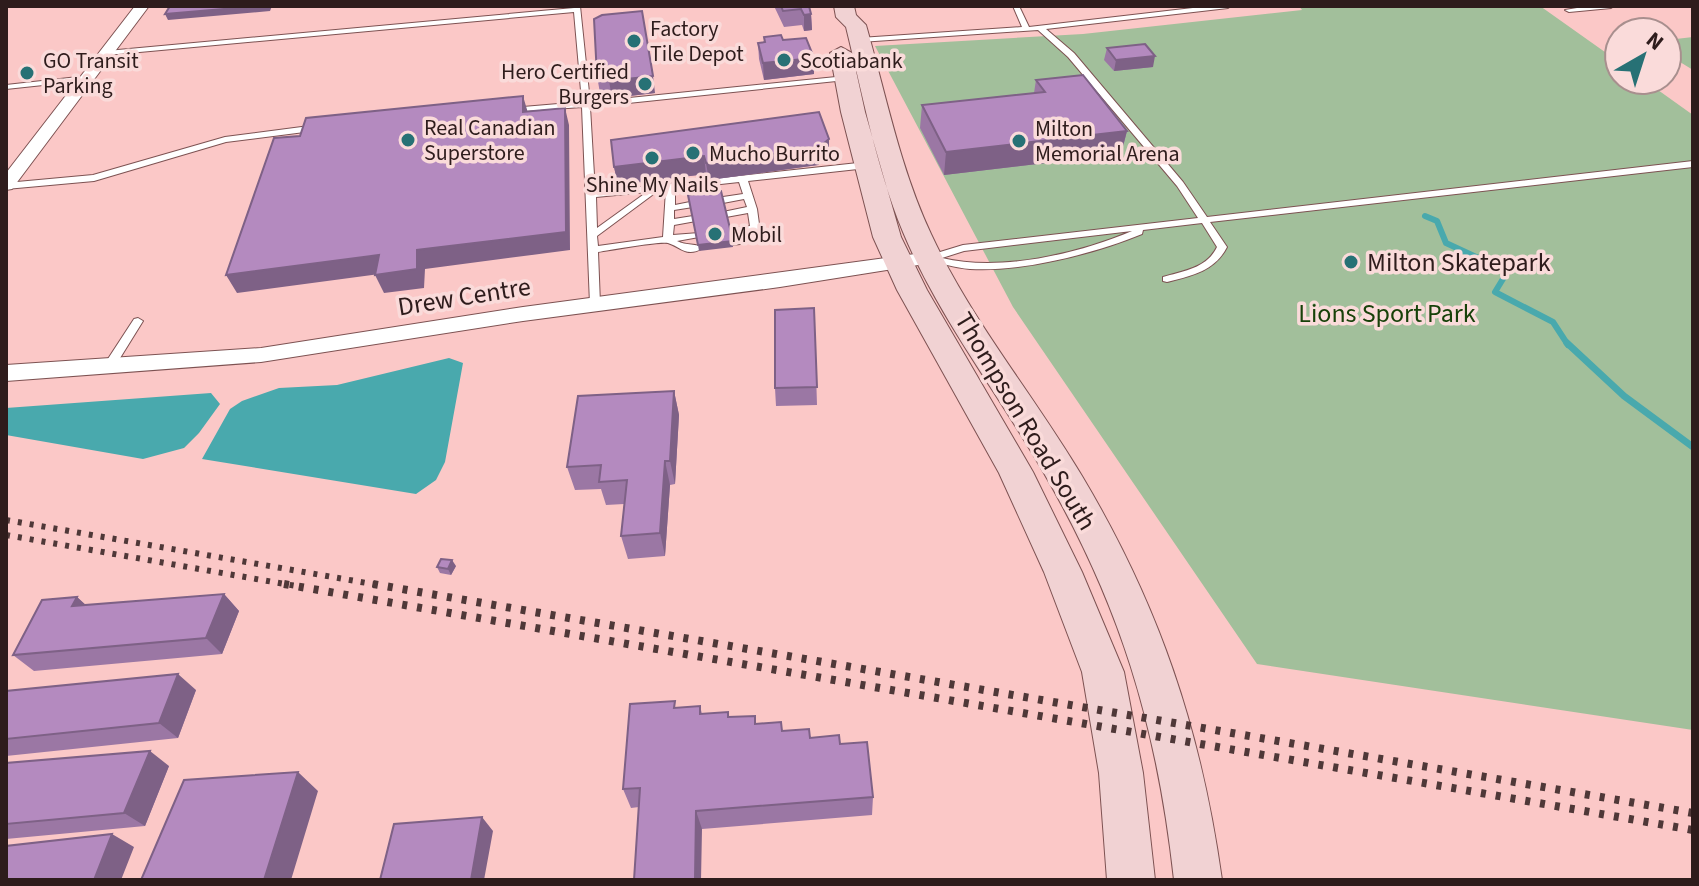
<svg xmlns="http://www.w3.org/2000/svg" width="1699" height="886" font-family="'Source Sans 3',sans-serif">
<rect width="100%" height="100%" fill="#fbc8c7"/>
<path fill="#a2bf9b" d="M1299,6H1540L1619,62V80H1644L1693,115V730L1257,664L1013,307L875,46L1083,34L1302,10Z
M1693,37V70L1667,54V40Z"/>
<path fill="#49a9ad" d="M449,358L463,363L445,462L436,480L416,494L202,459L230,409L242,401L279,388L337,385Z
M211,393L220,404L199,433L184,448L143,459L6,435V408Z"/>
<g fill="none" stroke-linecap="round" stroke-linejoin="round">
<path stroke="#49a9ad" stroke-width="6" d="M1425,216L1437,221L1446,243L1500,268L1506,274L1495,292L1553,322L1568,345"/>
<path stroke="#49a9ad" stroke-width="7" d="M1567,343L1624,396L1693,447"/>
<g stroke="#7d5252" stroke-width="2">
<path id="service" d="M574,6H580L590,102L846,76L850,78L846,80L590,107L595,192L867,162L871,165L867,168L748,181L757,209L761,239L756,242L732,245L729,244V240L751,237L750,232L730,235L725,232L730,229L750,226L748,213L726,217L721,214L723,212L747,207L744,199L723,203L718,200L723,197L743,194L739,182L675,189V205L690,202L695,205L693,207L674,210V219L693,216L698,219L696,221L674,225L673,235L699,233V237L677,241C686,246 697,243 703,248C686,258 681,247 668,243C660,241 610,250 598,252L600,304L595,307L590,304L582,107L511,112L507,110L511,108L582,102L574,12L107,55L103,53L107,51L574,8ZM659,190H666L663,237L598,246L597,236ZM647,192L597,228L596,197Z
M1013,6H1019L1029,27L1210,6H1231L1228,8L1046,29L1074,53L1183,182L1207,217L1693,161V167L1210,222L1227,247C1215,271 1191,276 1167,282L1163,281V277C1184,271 1207,268 1217,247L1202,223L1143,230L1142,234C1093,254 1023,272 970,269C955,268 941,263 927,260V256L963,245L1198,218L1177,186L1068,57L1038,30L860,42L856,40L860,38L1022,27ZM1132,231C1078,254 1000,272 942,258L964,251Z
M1589,6H1614L1611,8L1569,12L1565,10Z
M87,76H90V80L6,89V85Z
M317,125L320,126V130L226,142L94,181L6,189V183L93,175L225,137Z
M138,318L143,321L112,371H104L102,368L104,365L134,319Z"/>
</g>
<g stroke="#7d5252" stroke-width="2">
<path id="minor" d="M135,6H149L12,189L6,190V173Z
M930,252L940,258L937,262L780,287L523,321L261,362L6,381V365L261,348L523,307Z"/>
</g>
<g stroke="#7d5252" stroke-width="2">
<path id="secondary" d="M834,6H854L856,15L866,25C886,95 900,168 931,234C971,320 1033,394 1082,476C1160,607 1201,730 1222,880H1174C1157,725 1120,603 1041,468C995,389 938,316 903,232C876,167 863,96 846,27L836,17Z
M841,47L852,53L865,112L901,237L927,290L1033,472L1082,572L1124,672L1143,773L1155,880H1107L1099,773L1082,672L1044,572L999,473L897,290L873,237L841,112L830,53Z"/>
</g>
<use href="#service" fill="#fff" fill-rule="evenodd"/>
<use href="#minor" fill="#fff" fill-rule="evenodd"/>
<use href="#secondary" fill="#f1d2d3" fill-rule="evenodd"/>
<path stroke="#4f3838" stroke-width="6" stroke-dasharray="4 8" stroke-linecap="butt" d="M6,520L384,586
M6,535L296,586"/>
<path stroke="#4f3838" stroke-width="8" stroke-dasharray="5 10" stroke-linecap="butt" d="M284,584L1693,830
M373,584L1693,813"/>
</g>
<path fill="#9b77a4" d="M774,6H809L811,14L812,30L804,31L802,25L784,27Z
M783,40L814,58V74L764,80L759,59L758,43Z
M1107,48L1153,67L1114,71L1104,60Z
M597,76L655,93L612,98L600,93Z
M1036,80L1127,131L1121,154L944,175L920,128L922,105L1034,93Z
M829,139V156L818,165L709,180L706,174L618,185L614,167Z
M814,308L817,405L776,406L775,388Z
M674,391L679,415L675,484L670,485L665,556L628,559L621,536L624,504L606,505L601,489L575,490L567,467Z
M456,566L451,575L440,573L437,567Z
M224,594L239,611L222,654L34,671L13,655L77,597L85,605Z
M196,690L178,738L6,756V691Z
M700,706L702,714L729,717L756,724L781,722L782,731L840,744L873,797L872,815L702,829L639,807L631,808L623,789L677,708Z
M6,763L169,766L145,826L6,839Z"/>
<path fill="#7e6186" d="M260,6H272L270,11L168,20L165,14Z
M811,14L812,30L804,31V15Z
M1155,56L1153,67L1114,71L1116,60Z
M814,58V74L764,80L763,63Z
M653,76L655,93L612,98L609,81Z
M523,96L528,113L523,112Z
M565,108L569,125L570,250L425,269L424,288L384,293L375,275Z
M1127,131L1121,154L944,175L946,152Z
M829,139V156L818,165L709,180L706,163Z
M704,156L706,174L618,185L614,167Z
M733,241V247L699,251L698,245Z
M379,255L387,273L237,293L226,275Z
M674,391L679,415L675,484L670,461Z
M665,461L670,485L665,556L660,533Z
M452,560L456,566L451,575L448,569Z
M224,594L239,611L222,654L206,638Z
M77,597L96,614L72,606Z
M178,674L196,690L178,738L159,723Z
M150,751L169,766L145,826L124,813Z
M298,772L318,791L291,880H264Z
M696,811L702,829L701,880H695Z
M482,817L493,831L484,880H471Z
M112,834L134,847L121,880H94Z"/>
<path fill="#b48abf" stroke="#7e6186" stroke-width="2" d="M170,6H260L165,14Z
M781,6H809L811,14L804,15L801,9L783,11Z
M642,11L653,76L609,81L597,76L594,19L602,15Z
M781,35L783,40L806,38L814,58L763,63L758,43L765,42L764,37Z
M1145,44L1155,56L1116,60L1107,48Z
M1083,75L1127,131L946,152L922,105L1045,92L1036,80Z
M523,96V112L565,108L566,232L417,250V269L375,275L379,255L226,275L274,138L300,136L306,118Z
M819,112L829,139L818,148L706,163L704,156L614,167L611,140Z
M721,191L733,241L698,245L688,195Z
M814,308L817,387L775,388V310Z
M674,391L670,461H665L660,533L621,536L627,480L599,482L601,465L567,467L578,396Z
M441,559L452,560L448,569L437,567Z
M224,594L206,638L13,655L42,600L77,597L72,606Z
M178,674L159,723L6,739V691Z
M675,701L674,708L700,706V714L728,712V717L755,716V724L781,722L782,731L809,729L810,738L839,735L840,744L867,742L873,797L696,811L695,880H634L640,788L623,789L630,704Z
M150,751L124,813L6,824V763Z
M298,772L264,880H141L184,780Z
M482,817L471,880H380L394,824Z
M112,834L94,880H6V846Z"/>
<g fill="#277175" stroke="#fadbda" stroke-width="3">
<circle cx="634" cy="41" r="8"/>
<circle cx="784" cy="60" r="8"/>
<circle cx="27" cy="73" r="8"/>
<circle cx="645" cy="84" r="8"/>
<circle cx="408" cy="140" r="8"/>
<circle cx="1019" cy="141" r="8"/>
<circle cx="693" cy="153" r="8"/>
<circle cx="652" cy="158" r="8"/>
<circle cx="715" cy="234" r="8"/>
<circle cx="1351" cy="262" r="8"/>
</g>
<g text-anchor="middle" stroke-width="7" stroke-linejoin="round" paint-order="stroke">
<g font-size="22" fill="#2e1c1c" stroke="#fadbda" text-anchor="start">
<text x="650" y="36">Factory<tspan x="650" dy="25">Tile Depot</tspan></text>
<text x="43" y="68">GO Transit<tspan x="43" dy="25">Parking</tspan></text>
<text x="800" y="68">Scotiabank</text>
<text x="629" y="79" text-anchor="end">Hero Certified<tspan x="629" dy="25">Burgers</tspan></text>
<text x="424" y="135">Real Canadian<tspan x="424" dy="25">Superstore</tspan></text>
<text x="1035" y="136">Milton<tspan x="1035" dy="25">Memorial Arena</tspan></text>
<text x="709" y="161">Mucho Burrito</text>
<text x="652" y="192" text-anchor="middle">Shine My Nails</text>
<text x="731" y="242">Mobil</text>
</g>
<g font-size="26" fill="#2e1c1c" stroke="#fadbda" text-anchor="start">
<text x="1367" y="271">Milton Skatepark</text>
</g>
<g font-size="26" fill="#2e1c1c" stroke="#fadbda">
<text transform="translate(464 296) rotate(-9)" y="9">Drew Centre</text>
<text transform="translate(1026 421) rotate(59)" y="9">Thompson Road South</text>
</g>
<g font-size="26" fill="#174109" stroke="#fadbda">
<text x="1387" y="322">Lions Sport Park</text>
</g>
</g>
<rect width="1699" height="886" fill="none" stroke="#2e1c1c" stroke-width="16"/>
<g transform="translate(1643 56) rotate(39)"><circle r="38" fill="#fadbda" stroke="#a88f8e" stroke-width="2"/>
<path d="M0-6L14 30L0 20L-14 30Z" fill="#277175"/>
<text y="-12" font-size="22" font-weight="bold" text-anchor="middle" fill="#2e1c1c">N</text>
</g>
</svg>
